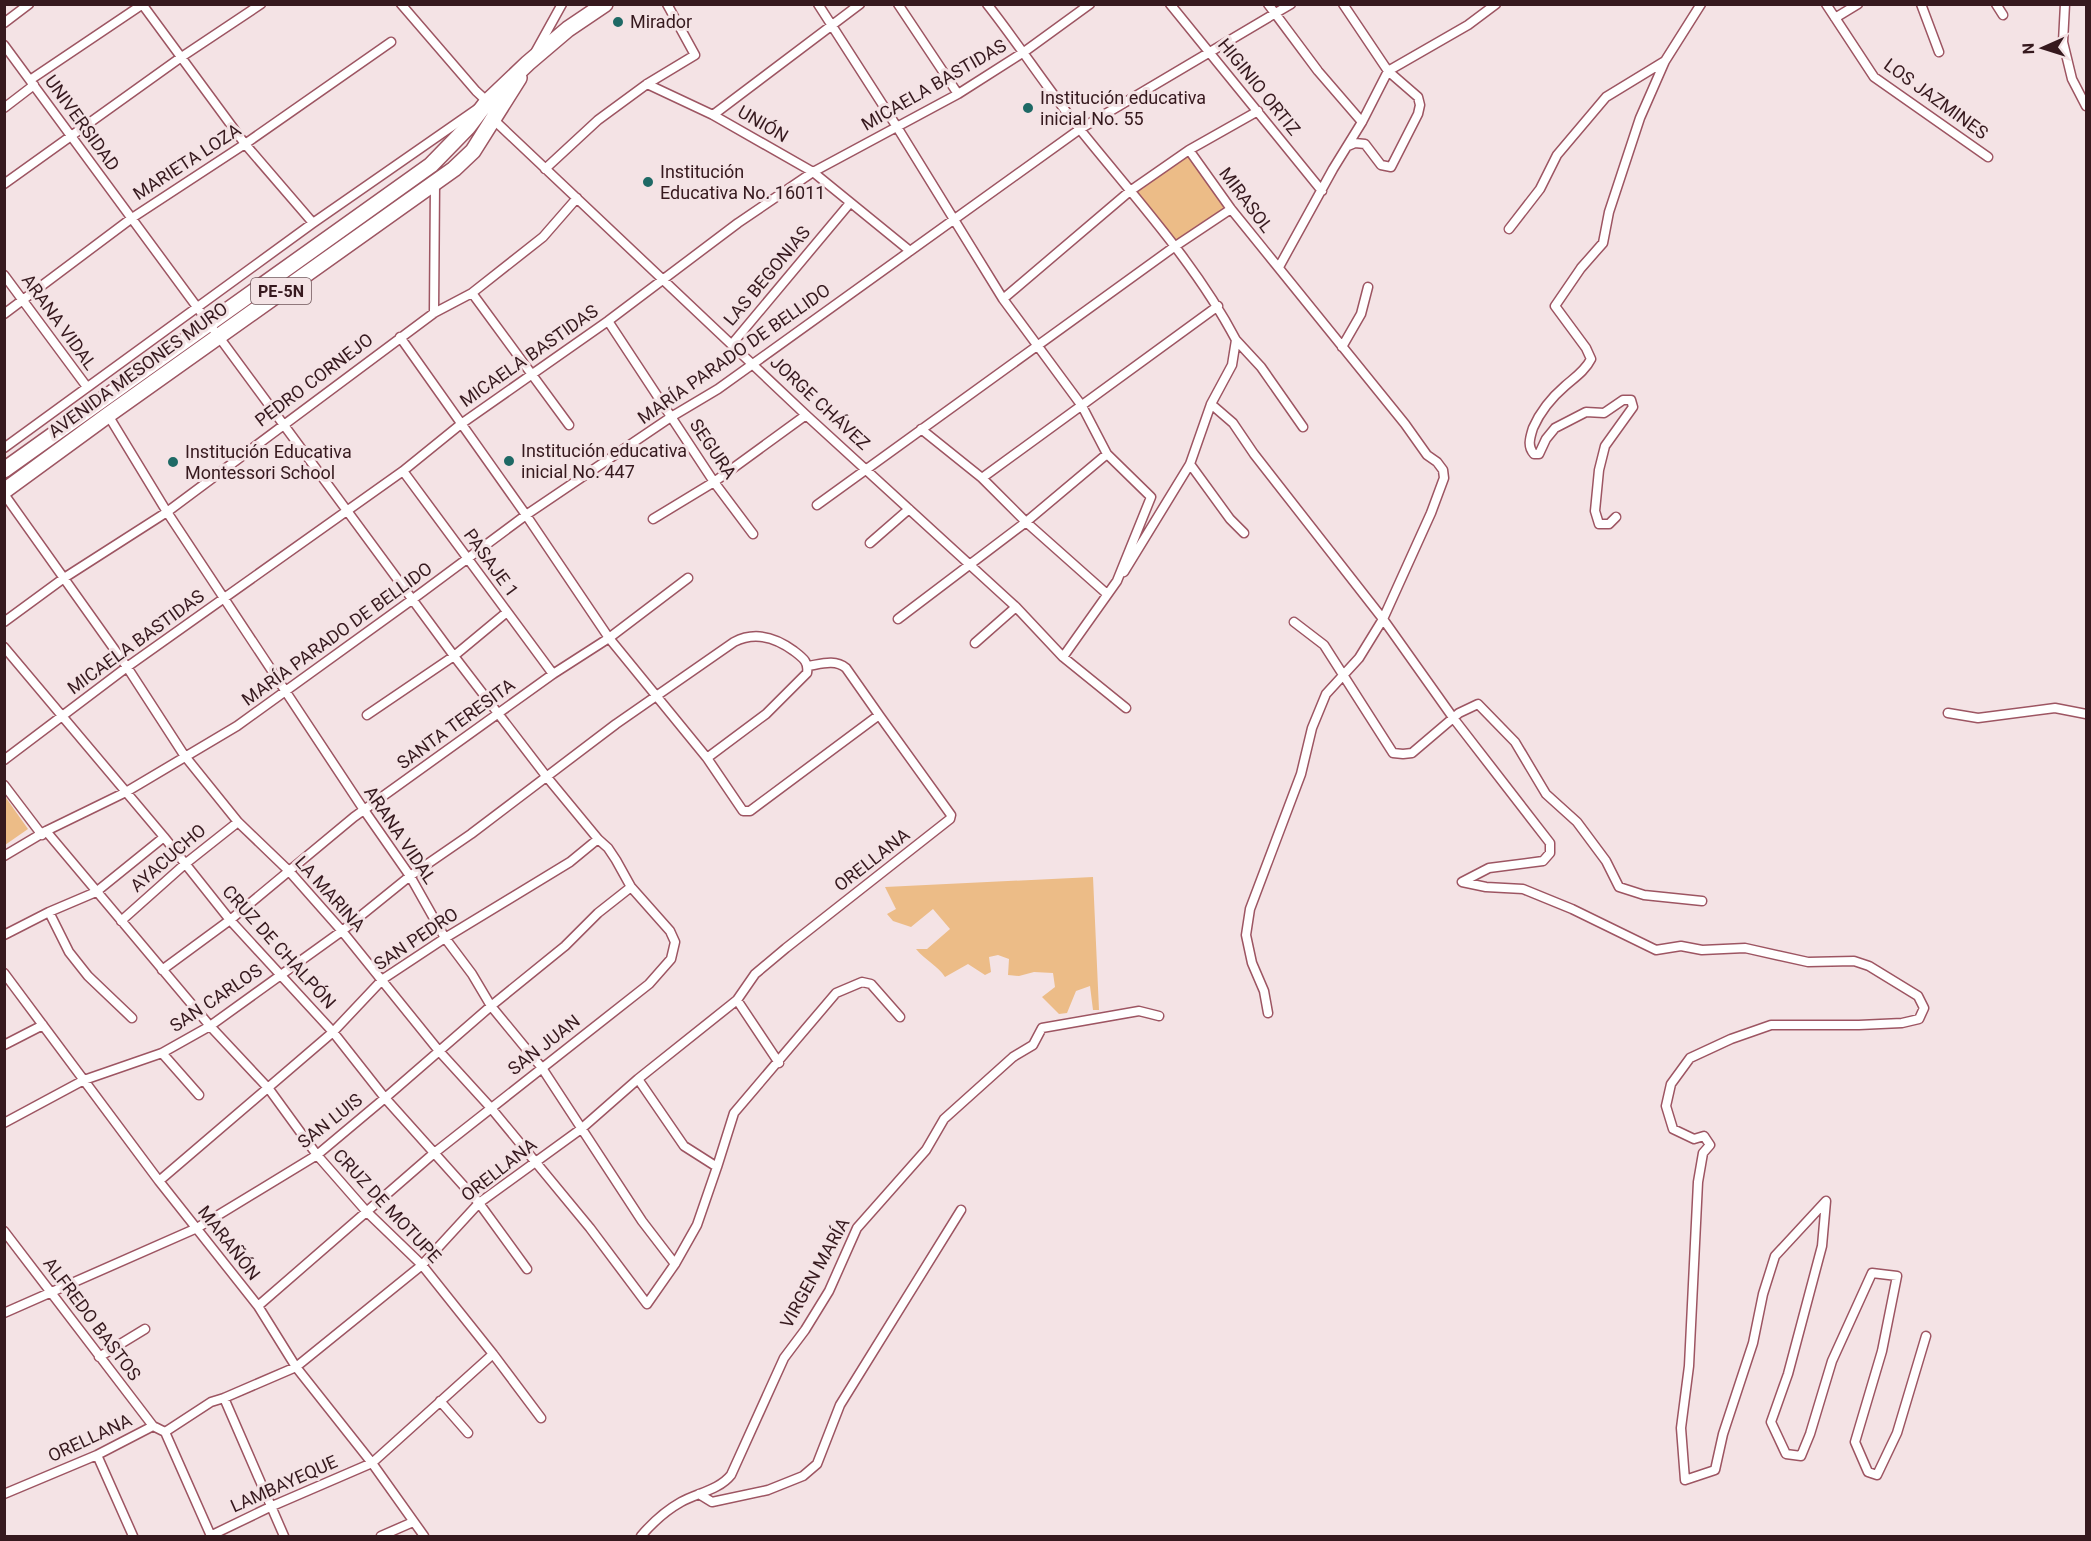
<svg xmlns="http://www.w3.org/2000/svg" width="2091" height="1541" font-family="Roboto,sans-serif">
<rect width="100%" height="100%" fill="#f4e3e5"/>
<path fill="#ecbc87" d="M1189,150L1231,209L1174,247L1130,191Z
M4,795L28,829L5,845H4Z
M1093,877L1099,1010H1093L1090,986L1076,991L1067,1013L1059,1014L1042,997L1055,987L1053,973L1034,972L1019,976L1008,975L1009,959L998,955L989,957L991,972L985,975L968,964L945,977C938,966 925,960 916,949H927L950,929L933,909L911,927L893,921L887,914L896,909L885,887Z"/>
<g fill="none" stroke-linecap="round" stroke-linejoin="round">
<g stroke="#9d5562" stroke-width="11">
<path id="minor" d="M142,4L245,144L313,223
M401,4L476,91L490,104
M818,4L897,127L1003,299L1082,406L1107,454L1151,497L1117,581L1063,657
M898,4L958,94
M987,4C1020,46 1049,91 1082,132C1136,199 1196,264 1236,340
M1170,4L1322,191
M1268,4L1318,71L1362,122
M1343,4L1388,71L1418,97L1420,105L1418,114L1391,167L1381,165L1365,144L1355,143L1348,146
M1826,4L1874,77L1988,157
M1921,4L1939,52
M1996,4L2003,15
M2065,4L2063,42L2072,79L2086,106
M1835,18L1858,4
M4,23L29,4
M4,45L454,656L546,776L598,839L608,848L616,860L631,887L670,931L675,942L671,959L649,984L433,1154L258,1306
M536,51L562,4
M30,80L143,4
M647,84L713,115L813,172L910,251
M4,108L34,85
M713,115L860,4
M494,120L806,415L1016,607L1063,657L1126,708
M1189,150L1231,209L1405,424L1427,455L1437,462L1443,470L1444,478L1431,513L1383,619L1359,658L1326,694L1312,728L1301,774L1250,909L1246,935L1252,963L1264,991L1268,1013
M545,169L598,120L647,84L695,55L667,4
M4,184L180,58L261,4
M1509,229L1540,189L1557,155L1606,97L1665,61
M1279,267L1333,169L1362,122L1388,71L1468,25L1496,4
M4,275L87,387
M472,293L569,425
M1003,299L1130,191L1189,150L1258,111
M434,313L435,183
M4,314L132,218L245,144L391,42
M608,321L714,482L753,534
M732,344L850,203
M1342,347L1361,314L1368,287
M1211,404L1233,423L1254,454L1383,619L1454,719L1550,843V853L1543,861L1489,868L1462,882L1486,887L1523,889L1572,909L1656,950L1681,946L1702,950L1745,948L1808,962L1854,961L1869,966L1918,996L1924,1008L1919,1019L1902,1023L1859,1025H1771L1731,1039L1690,1058L1671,1084L1666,1106L1673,1129L1694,1139L1704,1136L1710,1145L1703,1153L1698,1182L1689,1366L1681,1428L1685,1480L1715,1470L1723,1434L1753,1343L1763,1294L1775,1256L1826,1201L1822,1246L1788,1374L1771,1422L1786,1454L1801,1456L1810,1434L1832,1361L1872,1273L1897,1276L1882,1351L1855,1442L1868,1472L1877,1475L1897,1433L1926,1336
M108,415L167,512L364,810L410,876L445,938L472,974L491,1006L542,1068L642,1221L675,1264
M921,429L982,478L1026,522L1107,594
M4,448L313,223L477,109
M1190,464L1230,519L1244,533
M403,471L553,674
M982,478L1218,306
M4,494L127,667L184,755L238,822L289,871L342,931L439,1051L491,1108L590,1228L647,1304L675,1264L697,1225L717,1167L684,1146L638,1079
M817,505L1174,247L1231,209
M1616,517L1609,524H1599L1595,511L1599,470L1605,446L1633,407L1631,400H1623L1604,413L1586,412L1555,428L1546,439L1539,454H1534C1527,446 1530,438 1533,428C1540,412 1551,398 1565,386C1574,378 1585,371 1591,359L1586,348L1555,306L1581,268L1603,243L1609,212L1640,118L1665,61L1701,4
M653,519L714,482L806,415
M870,543L909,509
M1124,572L1190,464L1211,404L1232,365L1236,340L1261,367L1303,427
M898,619L1026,522L1107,454
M4,622L64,578L167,512L434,313L472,293L543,237L577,198
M1294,622L1324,645L1393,753L1403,754L1412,753L1459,713L1478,704L1515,742L1546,794L1577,822L1606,861L1619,887L1644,895L1702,901
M975,643L1016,607
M4,647L164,837L230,920L333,1032L385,1098L479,1203L527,1269
M808,666C821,664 835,659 846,668L879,715
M1948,713L1978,718L2055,708L2086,714
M367,715L454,656L507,612
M4,760L127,667L403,471L461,424L608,321L738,223L813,172L958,94L1024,52L1090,4
M4,785L42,835
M46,831L210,1026L269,1089L317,1155L366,1211L422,1265L493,1354L372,1463L270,1507L210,1536
M4,856L46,831L126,792L237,726L413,599L526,515L671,417L718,389L1080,129L1291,4
M49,912L69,952L88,976L132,1018
M121,921L185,864L238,822
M4,935L49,912L96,892L164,837
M162,970L230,920L354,817L553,674L609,638L688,578
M4,973L159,1181L258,1306L296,1367L372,1463L424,1536
M737,1000L779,1063
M4,1045L43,1025
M162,1053L199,1095
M4,1123L84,1080L162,1053L210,1026L342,931L410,876L471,834L616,724L734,642C755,631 775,637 794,651C803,658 809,662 807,673L766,714L707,758
M717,1167L734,1113L836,993L862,982L871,984L900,1017
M159,1181L333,1032L383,979L445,938L570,862L598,839
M4,1231L153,1426L165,1432L211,1402L224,1398L296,1367L422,1265L479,1203L581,1129L638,1079L737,1000L755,974L786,948L950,819L951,815L879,715L750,811H743L707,758L609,638L526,515L400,337
M4,1313L197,1228L317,1155L385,1098L491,1006L565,946L598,913L631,887
M493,1354L541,1418
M99,1357L145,1329
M224,1398L284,1536
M440,1401L468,1433
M165,1432L211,1536
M97,1455L133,1536
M4,1494L97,1455L153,1426
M699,1494L712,1502L768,1490L803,1476L817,1464L840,1405L961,1210
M381,1536L413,1522
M641,1536C653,1522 665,1511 681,1502C697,1493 719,1490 731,1475L784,1358L805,1330L829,1291L857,1228L926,1150L944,1119L1013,1057L1033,1045L1042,1028L1139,1011L1159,1016"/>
</g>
<g stroke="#9d5562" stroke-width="18">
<path id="trunk" d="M4,470L431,165L468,127L487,102L528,63L568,29L605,4
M4,491L108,415L454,169L473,151L519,78"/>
</g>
<use href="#minor" stroke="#fff" stroke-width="8"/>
<use href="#trunk" stroke="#fff" stroke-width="15"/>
</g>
<g fill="#1e6965" stroke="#f4e3e5" stroke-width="2">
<circle cx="618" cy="22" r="6"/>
<circle cx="1028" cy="108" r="6"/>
<circle cx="648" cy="182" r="6"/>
<circle cx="509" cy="461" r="6"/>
<circle cx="173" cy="462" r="6"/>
</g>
<g text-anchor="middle" stroke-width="6" stroke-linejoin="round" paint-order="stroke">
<rect fill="#f4e3e5" stroke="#6f565a" stroke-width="1.5" x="251" y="278" width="60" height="26" rx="4.5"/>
<g font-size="16" font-weight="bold" fill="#36191e">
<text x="281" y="297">PE-5N</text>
</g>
<g font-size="18" fill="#36191e" stroke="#f4e3e5" text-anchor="start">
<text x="630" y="28">Mirador</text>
<text x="1040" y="104">Institución educativa<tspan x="1040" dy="21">inicial No. 55</tspan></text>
<text x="660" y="178">Institución<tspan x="660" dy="21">Educativa No. 16011</tspan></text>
<text x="521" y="457">Institución educativa<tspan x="521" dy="21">inicial No. 447</tspan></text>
<text x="185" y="458">Institución Educativa<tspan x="185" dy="21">Montessori School</tspan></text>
</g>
<g font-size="18" fill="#36191e" stroke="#f4e3e5">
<text transform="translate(934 85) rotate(-30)" y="6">MICAELA BASTIDAS</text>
<text transform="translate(1259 87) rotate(51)" y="6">HIGINIO ORTIZ</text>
<text transform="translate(1936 99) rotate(36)" y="6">LOS JAZMINES</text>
<text transform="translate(82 123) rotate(54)" y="6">UNIVERSIDAD</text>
<text transform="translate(763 124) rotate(30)" y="6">UNIÓN</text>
<text transform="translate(187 162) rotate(-33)" y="6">MARIETA LOZA</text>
<text transform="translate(1246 200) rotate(53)" y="6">MIRASOL</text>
<text transform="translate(767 276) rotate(-50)" y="6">LAS BEGONIAS</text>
<text transform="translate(59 322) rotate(54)" y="6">ARANA VIDAL</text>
<text transform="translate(734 354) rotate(-35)" y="6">MARÍA PARADO DE BELLIDO</text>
<text transform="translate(529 356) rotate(-35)" y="6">MICAELA BASTIDAS</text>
<text transform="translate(138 370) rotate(-36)" y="6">AVENIDA MESONES MURO</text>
<text transform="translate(314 380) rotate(-37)" y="6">PEDRO CORNEJO</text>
<text transform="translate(820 403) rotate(43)" y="6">JORGE CHÁVEZ</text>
<text transform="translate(713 449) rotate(56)" y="6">SEGURA</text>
<text transform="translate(491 563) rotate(54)" y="6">PASAJE 1</text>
<text transform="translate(337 634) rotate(-36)" y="6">MARÍA PARADO DE BELLIDO</text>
<text transform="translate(136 642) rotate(-36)" y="6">MICAELA BASTIDAS</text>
<text transform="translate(456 724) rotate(-36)" y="6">SANTA TERESITA</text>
<text transform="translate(400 835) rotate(56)" y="6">ARANA VIDAL</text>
<text transform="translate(168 858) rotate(-41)" y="6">AYACUCHO</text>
<text transform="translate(872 860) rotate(-38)" y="6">ORELLANA</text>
<text transform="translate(330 894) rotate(48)" y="6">LA MARINA</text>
<text transform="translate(416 939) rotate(-34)" y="6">SAN PEDRO</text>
<text transform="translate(279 947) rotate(48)" y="6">CRUZ DE CHALPÓN</text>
<text transform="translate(216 998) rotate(-34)" y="6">SAN CARLOS</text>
<text transform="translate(544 1045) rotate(-38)" y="6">SAN JUAN</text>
<text transform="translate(330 1121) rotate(-38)" y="6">SAN LUIS</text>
<text transform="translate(499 1170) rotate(-38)" y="6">ORELLANA</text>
<text transform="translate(387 1206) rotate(47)" y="6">CRUZ DE MOTUPE</text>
<text transform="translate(229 1243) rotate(52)" y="6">MARAÑÓN</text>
<text transform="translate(815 1273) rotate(-61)" y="6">VIRGEN MARÍA</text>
<text transform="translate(92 1319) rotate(53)" y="6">ALFREDO BASTOS</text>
<text transform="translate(90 1438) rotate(-25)" y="6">ORELLANA</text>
<text transform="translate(284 1484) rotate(-24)" y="6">LAMBAYEQUE</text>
</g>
</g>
<rect width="2091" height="1541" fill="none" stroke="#36191e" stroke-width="12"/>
<g transform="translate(2043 48) rotate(267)" stroke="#f4e3e5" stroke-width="4.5" paint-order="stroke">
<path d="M0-4.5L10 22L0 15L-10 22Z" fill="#36191e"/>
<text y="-9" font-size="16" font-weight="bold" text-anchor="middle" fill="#36191e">N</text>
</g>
</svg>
